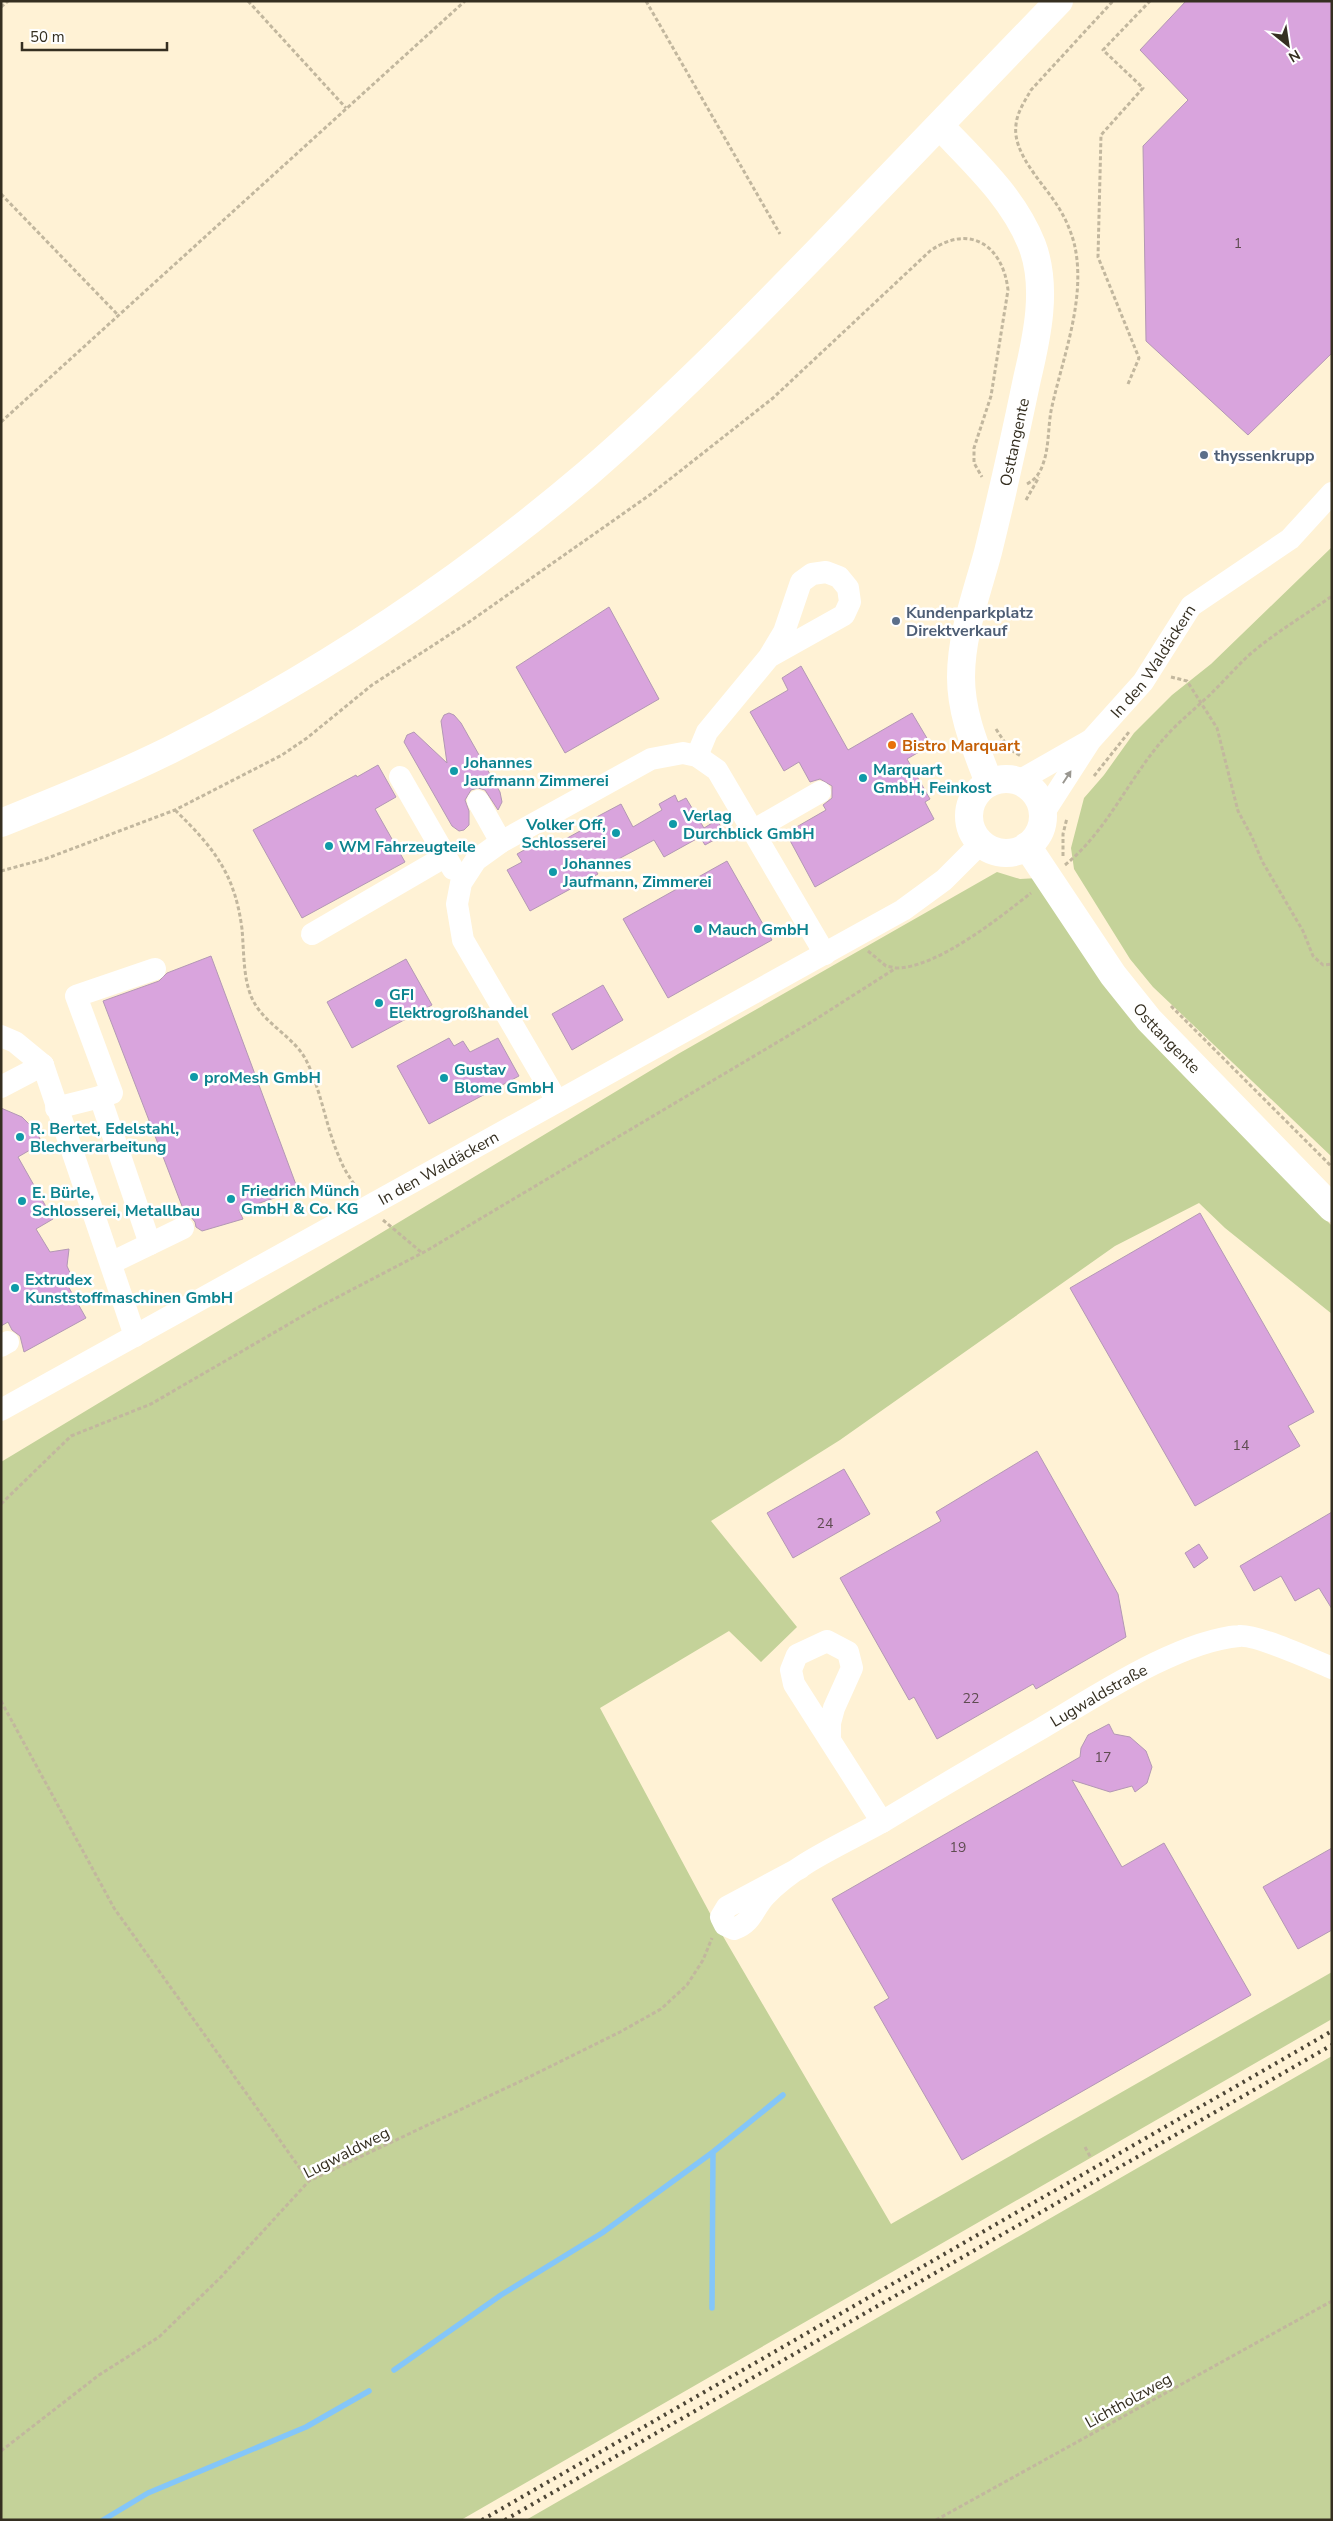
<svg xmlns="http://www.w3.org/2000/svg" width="1333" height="2521" font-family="'Nunito Sans',sans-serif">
<rect width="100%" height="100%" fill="#fff2d5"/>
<path fill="#c4d299" d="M1332,547V1157L1153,987L1130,959L1074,869L1071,848L1084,798L1104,775L1134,733L1172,695L1211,664Z
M997,872L1020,879L1038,878L1256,1147L1332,1226V1314L1225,1228L1199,1203L1115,1246L840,1440L711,1521L797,1627L761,1662L729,1631L600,1708L713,1919L891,2224L1332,1972V2019L461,2520H1V1462L678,1054Z
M1332,2056V2520H526Z"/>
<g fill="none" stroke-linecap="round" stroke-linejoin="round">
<path stroke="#84c6f9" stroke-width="5.5" d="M712,2308L713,2152
M394,2370L501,2295L602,2233L713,2152L783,2095
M103,2520L148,2493L306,2427L369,2391"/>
</g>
<path fill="#d9a4dd" stroke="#b398b4" d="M1186,1H1332V353L1248,435L1146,341L1143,146L1188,100L1140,50Z
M609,607L659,699L565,753L516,667Z
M801,666L848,750L912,713L931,745L907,759L930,799L925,802L934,819L815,887L786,833L826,810L823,805L832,798V786L820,779L810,782L799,762L784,771L750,712L788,690L782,678Z
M449,713L454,715L461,723L500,792L502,802L498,810L485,790L478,788L471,790L465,800L469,811V825L464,830L459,831L452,826L404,742L407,735L414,732L447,763L441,721L444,715Z
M378,765L396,797L375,809L405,862L302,918L253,830L356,775L357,777Z
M675,795L678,802L686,798L704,828L717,820L725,834L705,845L700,837L664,857L654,840L596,871L598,874L530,911L507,870L522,862L517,854L544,839L549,848L591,825L589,821L621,804L633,827L662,810L659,804Z
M727,861L772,940L668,998L623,919Z
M211,956L298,1190L239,1210L243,1219L202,1231L196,1227L195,1222L182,1206L103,1001L159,981L167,973Z
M406,959L432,1005L352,1048L327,1002Z
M603,985L623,1020L572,1050L552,1014Z
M449,1038L454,1046L463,1041L470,1052L498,1038L519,1076L429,1124L397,1066Z
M1,1108L22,1117L36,1131L42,1143L18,1157L53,1219L36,1229L50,1252L69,1249L67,1266L71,1275L64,1279L86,1318L24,1352L20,1336L12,1330L8,1322L1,1326Z
M1200,1213L1314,1412L1288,1426L1300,1446L1195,1506L1070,1288Z
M1037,1451L1118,1594L1126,1637L1036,1689L1033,1684L937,1739L914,1697L909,1700L840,1578L941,1521L936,1512Z
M844,1469L870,1514L793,1558L767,1513Z
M1332,1512V1609L1319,1588L1295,1601L1281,1576L1254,1591L1240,1566Z
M1199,1544L1208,1558L1194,1568L1185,1553Z
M1109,1724L1114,1734L1130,1737L1146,1751L1152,1767L1147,1783L1135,1792L1132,1786L1110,1792L1072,1780L1122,1867L1164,1843L1251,1995L962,2160L874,2007L889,1998L832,1899L1080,1757L1081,1748L1088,1735Z
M1332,1848V1930L1298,1949L1263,1887Z"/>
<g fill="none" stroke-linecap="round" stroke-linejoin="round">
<path stroke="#c2b79e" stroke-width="3" stroke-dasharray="4 2.5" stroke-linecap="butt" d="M248,1L346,108
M646,1L780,234
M1,7L8,1
M1,194L118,315
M1128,384L1139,358L1098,257L1101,135L1143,88L1103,50L1150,1
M1,422L465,1
M1027,484C1036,479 1040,473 1043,464C1049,448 1048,428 1051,411C1062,359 1086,301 1075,247C1072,233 1065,217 1057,205C1043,183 1012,153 1016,125C1017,112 1025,101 1031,90L1113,1
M1026,500L1039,477
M1171,677L1187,681L1217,728L1238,811L1252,837L1262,861L1303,931L1313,956L1323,965L1332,964
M996,729L1009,749L1021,756
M1094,776L1129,732
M175,810C214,848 235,874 242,929C244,951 243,976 251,996C262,1024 295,1036 307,1062C322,1093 326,1128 340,1159C344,1170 351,1179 357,1189
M1063,856V834L1067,818
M1065,865C1106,832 1127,782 1161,742C1173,727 1188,715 1202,702C1218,688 1232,671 1248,656C1274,633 1304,616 1332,596
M1,871L45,859L175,810L282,755L307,738L372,685L469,622L651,494L773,398L930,251C969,223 1003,245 1008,290L991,396L974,448V463L982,477
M868,951L886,966L896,968
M1171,1006L1332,1167
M383,1220L421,1252
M1,1504L71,1436L151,1404L313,1310L426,1251L813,1021L896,968C937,968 999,918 1031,893
M1,1701L114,1908L309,2181
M1085,2147L1091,2158
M1,2451L99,2375L159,2337L221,2277L309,2181L521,2081L620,2032L661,2009L687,1985L703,1960L712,1938
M936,2520L1332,2301"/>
<g stroke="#fff" stroke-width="22">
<path d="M697,756L707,732L769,657L844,615L850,602L848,588L839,577L826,572L812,574L801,582L784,632L769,657"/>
<path d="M400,777L453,869"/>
<path d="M1019,781L1089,741"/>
<path d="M478,801L501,842"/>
<path id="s1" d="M1043,814L1090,741L1143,682L1191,606L1290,539L1332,493"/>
<path d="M754,830L820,792"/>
<path d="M312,934L446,856"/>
<path d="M1,1036L15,1042L43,1065"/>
<path d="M43,1065L135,1336"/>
<path d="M1,1087L43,1065"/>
<path d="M100,1097L112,1093L76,996L155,969"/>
<path d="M557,1101L463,940L457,904L461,883L476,860L501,842L651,759L683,753L697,756L717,770L825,954"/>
<path d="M56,1108L100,1097L150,1244"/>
<path d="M111,1263L183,1228"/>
<path d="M1,1346L8,1342"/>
<path id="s2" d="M1,1410L903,910L944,880L981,843"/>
<path id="s3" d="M830,1740V1723L834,1708L852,1668L848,1652L827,1641L797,1655L791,1670L794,1684L882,1822C935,1790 988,1759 1042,1728C1095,1697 1178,1641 1239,1636C1256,1634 1313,1660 1332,1668"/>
<path d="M800,1868L727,1907L721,1917L725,1925L734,1929C752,1923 753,1909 765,1896C796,1863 843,1844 882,1822"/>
</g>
<g stroke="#fff" stroke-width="28">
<path d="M940,126C974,162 1013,197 1032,245C1048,287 1037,337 1027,379C1015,437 1002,495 988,552C977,593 961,634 961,677C961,715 976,748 989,783"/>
<circle cx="1006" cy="816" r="37"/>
<path d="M1,823C58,800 115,777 170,750C319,675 461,581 588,473C669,403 744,327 818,251C899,168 979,84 1059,1"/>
<path id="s4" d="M1027,846L1113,975L1149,1020L1332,1208"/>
</g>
<path stroke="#4c4535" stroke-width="4" stroke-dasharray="2.5 5" stroke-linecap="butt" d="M482,2520L1332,2031
M505,2520L1332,2045"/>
</g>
<defs><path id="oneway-solid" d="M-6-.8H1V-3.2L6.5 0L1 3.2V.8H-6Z" transform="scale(1.25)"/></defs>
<use fill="#9a9790" href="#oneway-solid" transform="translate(1067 777) rotate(-57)"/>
<g fill="#5c6f8a" stroke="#fff" stroke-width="2">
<circle cx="1204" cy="455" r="5"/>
<circle cx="896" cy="621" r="5"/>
</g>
<circle fill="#e8710a" stroke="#fff" stroke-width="2" cx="892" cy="745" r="5"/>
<g fill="#0f9aa8" stroke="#fff" stroke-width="2">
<circle cx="454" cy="771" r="5"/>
<circle cx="863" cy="778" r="5"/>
<circle cx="673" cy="824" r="5"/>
<circle cx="616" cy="833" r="5"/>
<circle cx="329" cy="846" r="5"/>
<circle cx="553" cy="872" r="5"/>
<circle cx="698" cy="929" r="5"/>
<circle cx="379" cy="1003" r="5"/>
<circle cx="194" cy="1077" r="5"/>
<circle cx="444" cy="1078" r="5"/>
<circle cx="20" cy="1137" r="5"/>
<circle cx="231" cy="1199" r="5"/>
<circle cx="22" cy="1201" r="5"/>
<circle cx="15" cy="1288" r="5"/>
</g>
<g text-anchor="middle" stroke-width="5" stroke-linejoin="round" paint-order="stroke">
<g font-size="14" fill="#5e4c50">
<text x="1238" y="248">1</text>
<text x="1241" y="1450">14</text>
<text x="825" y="1528">24</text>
<text x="971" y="1703">22</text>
<text x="1103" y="1762">17</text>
<text x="958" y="1852">19</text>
</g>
<g font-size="16" fill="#352f21" stroke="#fff">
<text transform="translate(1014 442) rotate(-78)" y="6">Osttangente</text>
<text dy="6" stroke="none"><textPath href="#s1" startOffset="189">In den Waldäckern</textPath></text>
<text dy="6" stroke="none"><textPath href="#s4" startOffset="238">Osttangente</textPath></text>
<text dy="6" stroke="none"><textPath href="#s2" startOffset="500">In den Waldäckern</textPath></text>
<text dy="6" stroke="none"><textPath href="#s3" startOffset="595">Lugwaldstraße</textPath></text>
<text transform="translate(346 2152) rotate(-27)" y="6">Lugwaldweg</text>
<text transform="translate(1128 2400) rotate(-29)" y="6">Lichtholzweg</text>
</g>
<g font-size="16" font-weight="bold" fill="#4e5e75" stroke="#fff" text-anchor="start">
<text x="1214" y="461">thyssenkrupp</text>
<text x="906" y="618">Kundenparkplatz<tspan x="906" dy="18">Direktverkauf</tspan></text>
</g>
<g font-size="16" font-weight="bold" fill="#c56008" stroke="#fff" text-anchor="start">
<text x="902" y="751">Bistro Marquart</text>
</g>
<g font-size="16" font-weight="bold" fill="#0d838f" stroke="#fff" text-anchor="start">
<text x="464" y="768">Johannes<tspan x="464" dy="18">Jaufmann Zimmerei</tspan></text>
<text x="873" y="775">Marquart<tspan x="873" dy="18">GmbH, Feinkost</tspan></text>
<text x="683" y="821">Verlag<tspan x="683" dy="18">Durchblick GmbH</tspan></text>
<text x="606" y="830" text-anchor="end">Volker Off,<tspan x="606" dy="18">Schlosserei</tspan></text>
<text x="339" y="852">WM Fahrzeugteile</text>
<text x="563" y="869">Johannes<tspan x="563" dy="18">Jaufmann, Zimmerei</tspan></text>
<text x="708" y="935">Mauch GmbH</text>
<text x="389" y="1000">GFI<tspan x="389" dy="18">Elektrogroßhandel</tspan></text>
<text x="454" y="1075">Gustav<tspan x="454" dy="18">Blome GmbH</tspan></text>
<text x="204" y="1083">proMesh GmbH</text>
<text x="30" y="1134">R. Bertet, Edelstahl,<tspan x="30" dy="18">Blechverarbeitung</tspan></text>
<text x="241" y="1196">Friedrich Münch<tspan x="241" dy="18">GmbH &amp; Co. KG</tspan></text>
<text x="32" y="1198">E. Bürle,<tspan x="32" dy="18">Schlosserei, Metallbau</tspan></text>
<text x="25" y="1285">Extrudex<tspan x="25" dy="18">Kunststoffmaschinen GmbH</tspan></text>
</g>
</g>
<rect width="1333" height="2521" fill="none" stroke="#352f21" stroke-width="5"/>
<g transform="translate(1288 45) rotate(150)" stroke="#ffffff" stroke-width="4" paint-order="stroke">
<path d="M0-4L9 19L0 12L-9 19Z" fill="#352f21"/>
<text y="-8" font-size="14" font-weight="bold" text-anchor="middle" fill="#352f21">N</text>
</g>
<path d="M22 42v8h145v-8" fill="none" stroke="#352f21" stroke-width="2.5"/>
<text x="30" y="42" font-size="15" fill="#352f21" stroke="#ffffff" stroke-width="4" paint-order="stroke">50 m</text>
</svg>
